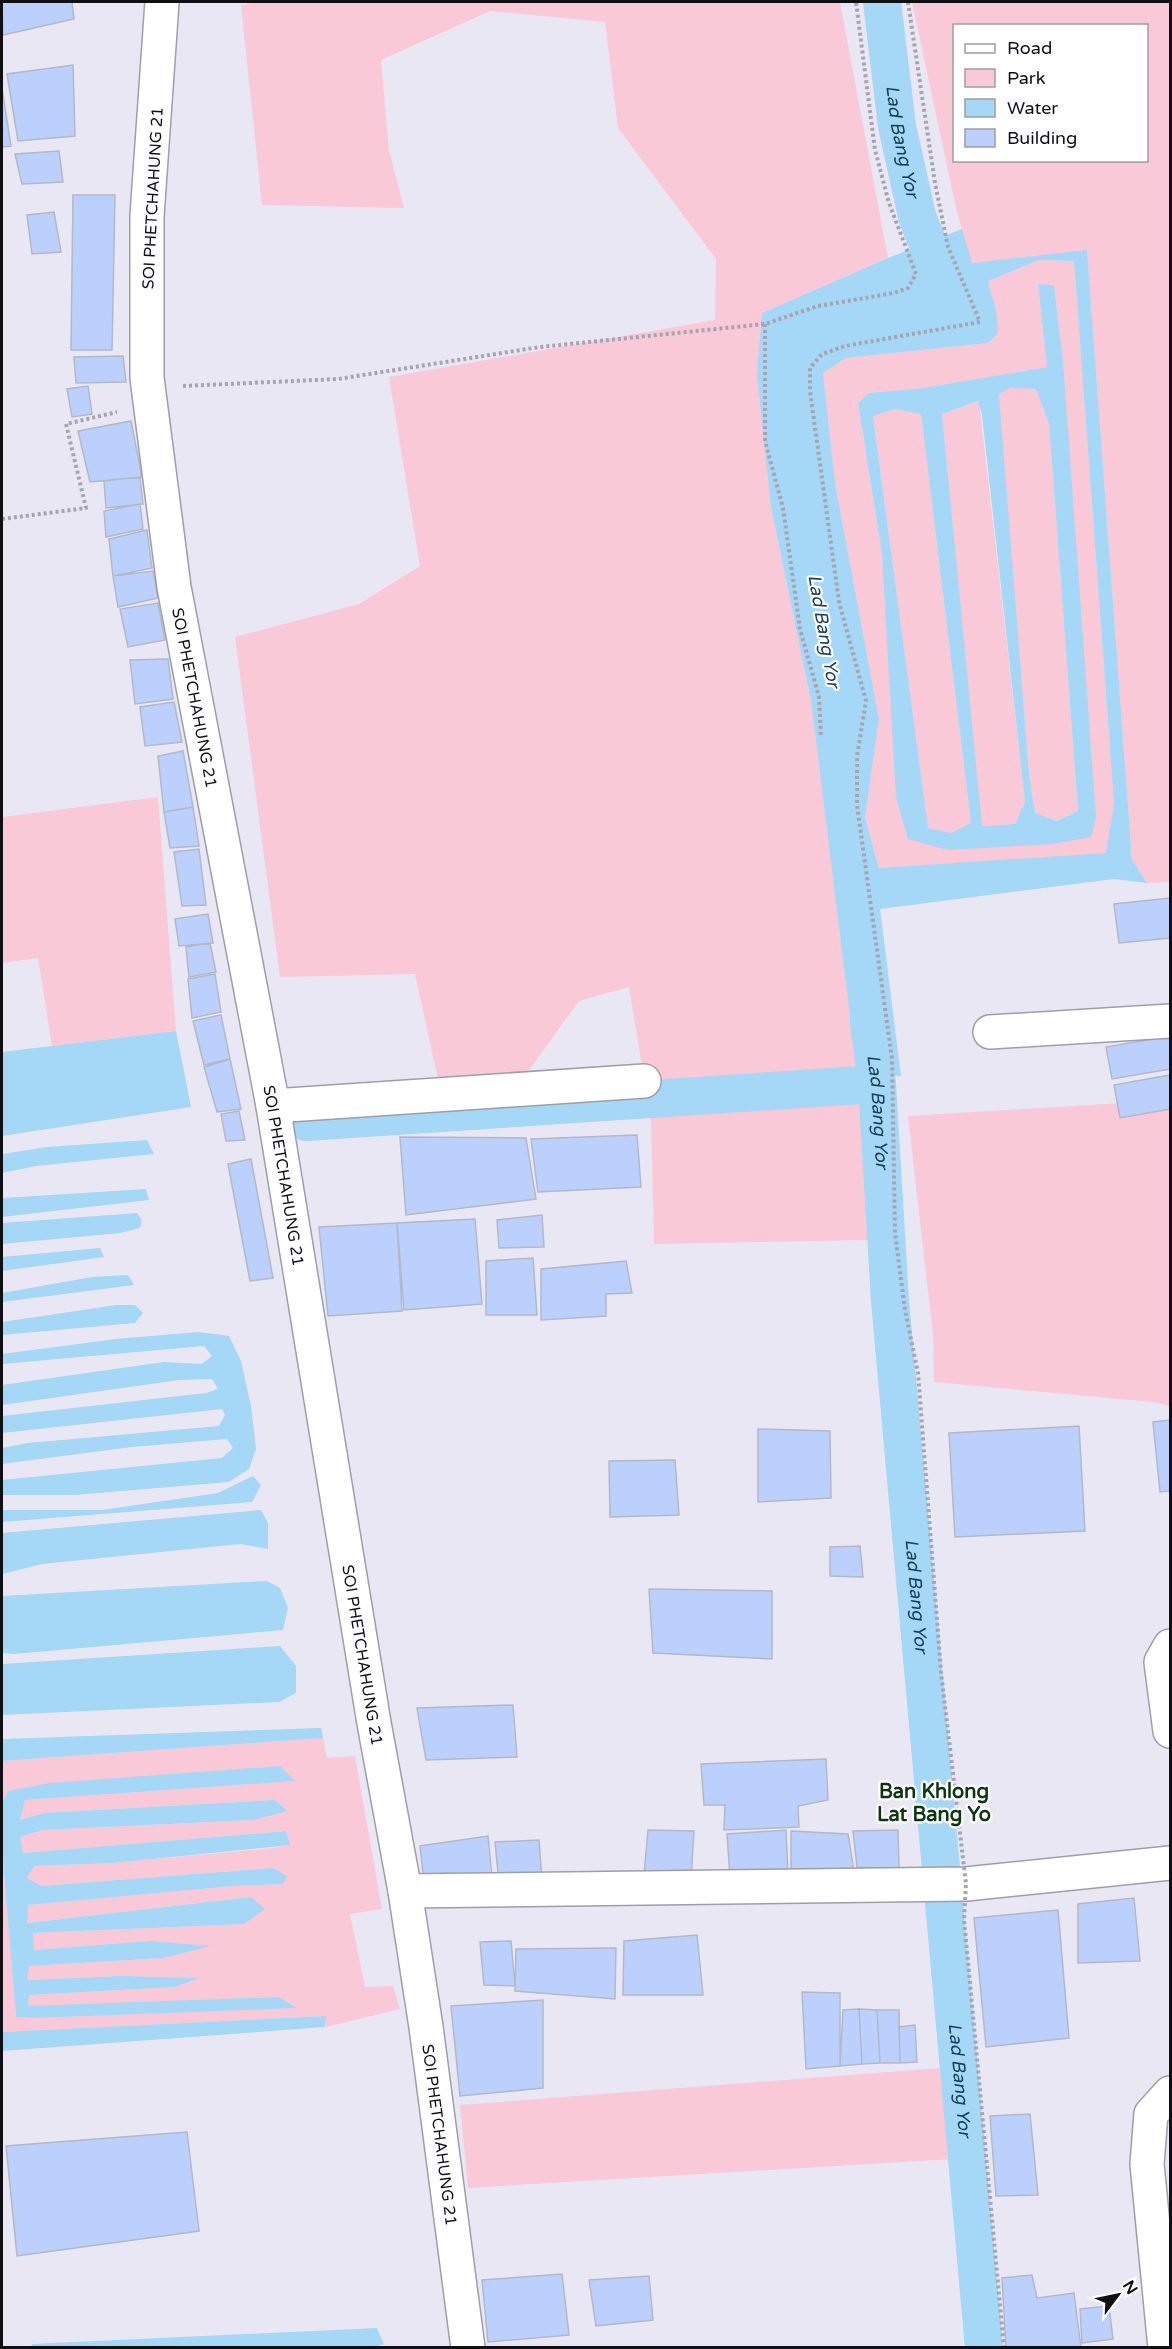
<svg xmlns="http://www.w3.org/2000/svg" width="1172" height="2349" font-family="'Varela Round',sans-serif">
<rect width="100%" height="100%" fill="#eae7f5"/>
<path fill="#f9c9d8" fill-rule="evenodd" d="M257,2H840L888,258L762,313L771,507L811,701L856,1064L871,1240L654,1244L651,1122L629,987L579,1001L529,1070L439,1084L415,974L280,977L235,637L359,604L420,566L389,377L715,320L716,259L618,128L605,22L490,11L381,60L389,150L404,208L262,205L241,5Z
M912,2H1170V882L1147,883L1132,860L1087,251L971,263L956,208ZM954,26H1146V160H954Z
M1039,260L1074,261L1114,803L1106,854L879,868L865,818L879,719L835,483L823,373L846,358L988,343L996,310L988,281ZM1038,284L1054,285L1063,361L1091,837L909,838L882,554L858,403L869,393L923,388L1047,367Z
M1010,387L1036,389L1049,424L1078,811L1057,821L1035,813L1029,774L998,393Z
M979,401L1025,802L1015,824L981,826L942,414Z
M895,409L921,414L971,824L951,833L928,829L873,415Z
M158,797L176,1031L52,1046L38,958L2,963V817Z
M1170,1100V1406L1153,1402L934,1382L933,1335L908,1116Z
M323,1738L327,1758L355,1756L382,1909L350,1914L365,1987L393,1986L400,2009L326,2027L325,2016L2,2032V1849L16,2017L38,2018L296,2007L279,1997L28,2007L29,1995L175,1987L197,1978L122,1976L27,1980L28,1966L163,1958L149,1941L33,1950V1933L244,1924L251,1897L26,1923L28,1905L234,1886L283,1884L273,1868L41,1886L27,1878L34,1866L113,1863L273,1848L289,1845L285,1831L23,1853L20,1837L43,1830L253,1820L288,1810L275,1800L44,1813L20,1820L25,1800L294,1781L280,1766L8,1791L2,1802V1761Z
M940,2068L953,2159L468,2188L460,2105Z"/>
<path fill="#a5d7f6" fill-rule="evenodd" d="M962,229L972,263L1087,250L1132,860L1147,883L1114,879L880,909L901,1076L857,1073L811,701L771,507L757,375L762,313L888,258ZM1039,260L1074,261L1114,803L1106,853L879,868L865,818L879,719L835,483L823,373L846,358L988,343L998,333L996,310L988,281Z
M1038,284L1054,285L1063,361L1096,818L1091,837L1052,844L948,850L908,839L896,797L882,554L858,403L869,393L923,388L1047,367ZM1010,388L1036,389L1049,424L1078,811L1057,821L1035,813L1029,774L999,394ZM978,401L982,415L1025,802L1015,824L982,826L942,414ZM895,409L921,414L971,823L951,833L928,828L873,416Z
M176,1031L191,1107L2,1136V1052Z
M147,1140L154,1154L36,1166L2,1173V1154L47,1147Z
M146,1189L149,1200L2,1217V1198Z
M137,1213L142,1220L140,1228L120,1233L2,1244V1223Z
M100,1248L104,1257L2,1271V1257Z
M128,1275L134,1285L2,1302V1293L92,1277Z
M116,1305H135L143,1313L135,1323L2,1335V1322Z
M198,1332L229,1336L241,1361L251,1406L256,1449L249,1469L229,1482L75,1495H2V1480L222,1458L233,1448L227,1439L132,1447L2,1464V1448L28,1443L219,1426L225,1415L222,1409L2,1433V1416L206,1393L218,1389L212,1379L179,1380L2,1405V1385L164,1362L202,1364L212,1356L204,1346L2,1364V1354L116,1339Z
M253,1476L261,1485L252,1502L2,1522V1510H102L218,1493Z
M261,1510L268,1523V1549L240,1544L42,1564L2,1574V1533Z
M267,1581L280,1588L288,1608L283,1630L14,1654L2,1653V1596Z
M280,1646L296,1666V1693L279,1702L2,1715V1664Z
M321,1728L323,1738L2,1761V1739Z
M280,1766L295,1781L25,1800L20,1820L44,1813L275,1800L288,1811L253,1820L43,1830L20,1837L23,1853L286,1831L290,1845L113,1863L34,1866L27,1878L41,1886L273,1868L287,1876L283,1884L234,1886L28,1905L27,1923L251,1897L265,1909L244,1924L33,1933L34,1950L149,1941L211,1946L163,1958L29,1966L27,1980L122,1976L199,1978L175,1987L29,1995L28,2006L279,1997L297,2008L37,2018L16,2017L2,1849V1802L8,1791L50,1783Z
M326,2016L325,2027L2,2051V2032Z
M377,2328L384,2344L376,2347H31L32,2344Z"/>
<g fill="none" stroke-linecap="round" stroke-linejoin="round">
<g stroke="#a5d7f6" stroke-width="38">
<path id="s1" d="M882,2L897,126L917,216L939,273L938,292"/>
<path id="s2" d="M869,1022L877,1084L890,1301L984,2348"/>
<path d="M306,1122L877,1084"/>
</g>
</g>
<path fill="#bcd0fe" stroke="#b3b8c5" stroke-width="1.5" d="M2,2H72L74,19L3,35Z
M73,65L75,136L18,141L7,74Z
M2,88L11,146L2,147Z
M59,151L63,182L22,184L15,154Z
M73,195H115L112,350H71Z
M54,212L61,252L32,254L27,215Z
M123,356L126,382L76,383L74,357Z
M88,386L92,414L72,417L67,389Z
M131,421L142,477L90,482L78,431Z
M140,477L143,504L106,508L104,481Z
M140,504L143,529L106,537L104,511Z
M147,530L152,568L113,576L109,539Z
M153,571L158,598L118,607L113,576Z
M158,603L165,640L128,647L120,609Z
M168,659L173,699L135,704L130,660Z
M174,702L182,742L145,746L140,707Z
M183,751L193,807L164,812L158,756Z
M193,807L199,846L170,848L164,812Z
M199,849L206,905L182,906L174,852Z
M1170,898V938L1119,943L1114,904Z
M208,914L213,943L179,946L175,919Z
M210,943L216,972L189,977L186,947Z
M215,974L221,1012L192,1018L188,979Z
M221,1015L230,1059L204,1065L193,1021Z
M1170,1036V1069L1112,1079L1106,1047Z
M230,1059L241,1109L217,1112L204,1067Z
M1170,1075V1109L1120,1118L1114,1085Z
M239,1111L245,1140L226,1141L221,1114Z
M637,1135L641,1187L538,1192L531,1139Z
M400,1137L526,1138L536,1199L406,1215Z
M251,1159L273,1278L250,1281L228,1164Z
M542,1215L544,1247L499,1248L497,1220Z
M475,1219L482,1304L404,1310L397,1223Z
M397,1223L402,1311L328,1316L319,1227Z
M533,1258L537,1315H486V1261Z
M626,1261L632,1293L606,1294V1316L541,1320V1269Z
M1170,1420V1491L1160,1492L1153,1422Z
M1079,1426L1085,1531L955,1537L949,1433Z
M758,1429L830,1431L831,1498L758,1502Z
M675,1460L679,1515L610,1517L609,1461Z
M860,1546L863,1577L830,1576V1547Z
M649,1589L772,1591V1659L653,1653Z
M513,1705L517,1757L426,1760L417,1708Z
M826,1759L828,1800L798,1806L799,1827L724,1830L725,1805H704L701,1764Z
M648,1830L694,1831L691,1879L644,1875Z
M786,1830L788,1875L730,1876L727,1834Z
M898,1830L899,1869L857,1867L853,1831Z
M791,1831L848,1834L854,1871L791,1872Z
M488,1836L492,1877L424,1883L420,1846Z
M539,1840L542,1880L499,1883L495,1842Z
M1134,1898L1140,1961L1078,1963V1904Z
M1058,1910L1069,2038L986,2047L974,1918Z
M697,1935L703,1995H623L624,1941Z
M511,1941L515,1986L484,1985L480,1942Z
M616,1948L615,1999L515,1991L516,1949Z
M802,1992L840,1993V2066L806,2069Z
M543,2000V2088L460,2096L451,2006Z
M859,2009L877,2010L880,2063L862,2064Z
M859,2009L862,2064L840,2066L843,2010Z
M877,2010H899L900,2063H880Z
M915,2025L917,2062L900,2063L899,2027Z
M1030,2114L1038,2195L996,2196L990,2116Z
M187,2132L199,2231L17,2256L6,2146Z
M562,2274L569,2335L488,2342L482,2280Z
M1032,2275L1037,2298L1074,2293L1081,2348H1006L1002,2278Z
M649,2276L653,2320L596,2326L589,2280Z
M1109,2306L1113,2339L1082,2343L1080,2309Z"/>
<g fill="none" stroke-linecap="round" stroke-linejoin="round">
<g stroke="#a09daa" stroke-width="36">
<g id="minor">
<path id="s3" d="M162,2L147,216V378L174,587L273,1106L374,1723L405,1891L426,2027L468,2348"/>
<path d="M990,1032L1170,1021"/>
<path d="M273,1106L644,1081"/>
<path d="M1170,1646L1161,1662L1170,1731"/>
<path d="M405,1891L966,1884L1170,1863"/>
<path d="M1165,2348L1147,2164L1151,2114L1170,2093"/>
</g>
</g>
<path stroke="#a7a4b0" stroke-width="4" stroke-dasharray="3 3" stroke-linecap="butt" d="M765,324V441L783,508L800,629L819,697L821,738
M183,386L338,379L540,347L765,324L818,306L894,293L908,288L916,274L889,203L875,150L856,2
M2,519L86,508L66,424L117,412"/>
<use href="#minor" stroke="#fff" stroke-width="33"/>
<path stroke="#a7a4b0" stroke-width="4" stroke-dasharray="3 3" stroke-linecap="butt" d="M908,2L935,183L948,247L980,322L845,346L822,354L810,368V391L839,602L866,701L857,756V805L892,1059L895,1233L905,1310L918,1373L941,1672L966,1884L964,1919L1004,2348"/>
</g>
<g text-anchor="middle" stroke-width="4.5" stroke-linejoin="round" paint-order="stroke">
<g font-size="16" fill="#100f14" stroke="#fff">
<text transform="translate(152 198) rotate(-87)" y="6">SOI PHETCHAHUNG 21</text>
<text dy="6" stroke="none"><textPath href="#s3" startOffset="700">SOI PHETCHAHUNG 21</textPath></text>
<text dy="6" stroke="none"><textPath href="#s3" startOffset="1186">SOI PHETCHAHUNG 21</textPath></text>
<text dy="6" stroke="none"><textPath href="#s3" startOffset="1672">SOI PHETCHAHUNG 21</textPath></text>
<text dy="6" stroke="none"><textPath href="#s3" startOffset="2158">SOI PHETCHAHUNG 21</textPath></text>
</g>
<g font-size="18" font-style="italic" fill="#1a4056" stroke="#fff">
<text dy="6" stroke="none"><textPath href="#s1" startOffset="141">Lad Bang Yor</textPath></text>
<text transform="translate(824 631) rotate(80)" y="6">Lad Bang Yor</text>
<text dy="6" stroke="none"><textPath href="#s2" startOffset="90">Lad Bang Yor</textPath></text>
<text dy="6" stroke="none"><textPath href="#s2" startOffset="576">Lad Bang Yor</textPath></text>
<text dy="6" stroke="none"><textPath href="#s2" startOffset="1062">Lad Bang Yor</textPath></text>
</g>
<g font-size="20" font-weight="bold" fill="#0b3610" stroke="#fff">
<text x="934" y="1798">Ban Khlong<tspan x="934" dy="23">Lat Bang Yo</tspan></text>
</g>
</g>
<rect width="1172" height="2349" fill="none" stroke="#100f14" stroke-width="6"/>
<rect x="953" y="24" width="195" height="138" fill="#ffffff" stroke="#9f9fa1" stroke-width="1.5"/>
<rect x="965" y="44" width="30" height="9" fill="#ffffff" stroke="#9f9fa1" stroke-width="1.5"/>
<text x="1007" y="54" font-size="18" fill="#100f14">Road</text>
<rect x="965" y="69" width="30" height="18" fill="#f9c9d8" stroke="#9f9fa1" stroke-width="1.5"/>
<text x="1007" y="84" font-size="18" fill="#100f14">Park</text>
<rect x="965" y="99" width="30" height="18" fill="#a5d7f6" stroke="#9f9fa1" stroke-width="1.5"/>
<text x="1007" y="114" font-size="18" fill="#100f14">Water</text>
<rect x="965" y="129" width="30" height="18" fill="#bcd0fe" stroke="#9f9fa1" stroke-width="1.5"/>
<text x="1007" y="144" font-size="18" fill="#100f14">Building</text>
<g transform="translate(1118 2295) rotate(58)" stroke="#ffffff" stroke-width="4.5" paint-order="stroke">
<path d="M0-4.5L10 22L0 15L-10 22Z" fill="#100f14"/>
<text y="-9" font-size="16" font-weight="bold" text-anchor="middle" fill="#100f14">N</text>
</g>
</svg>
